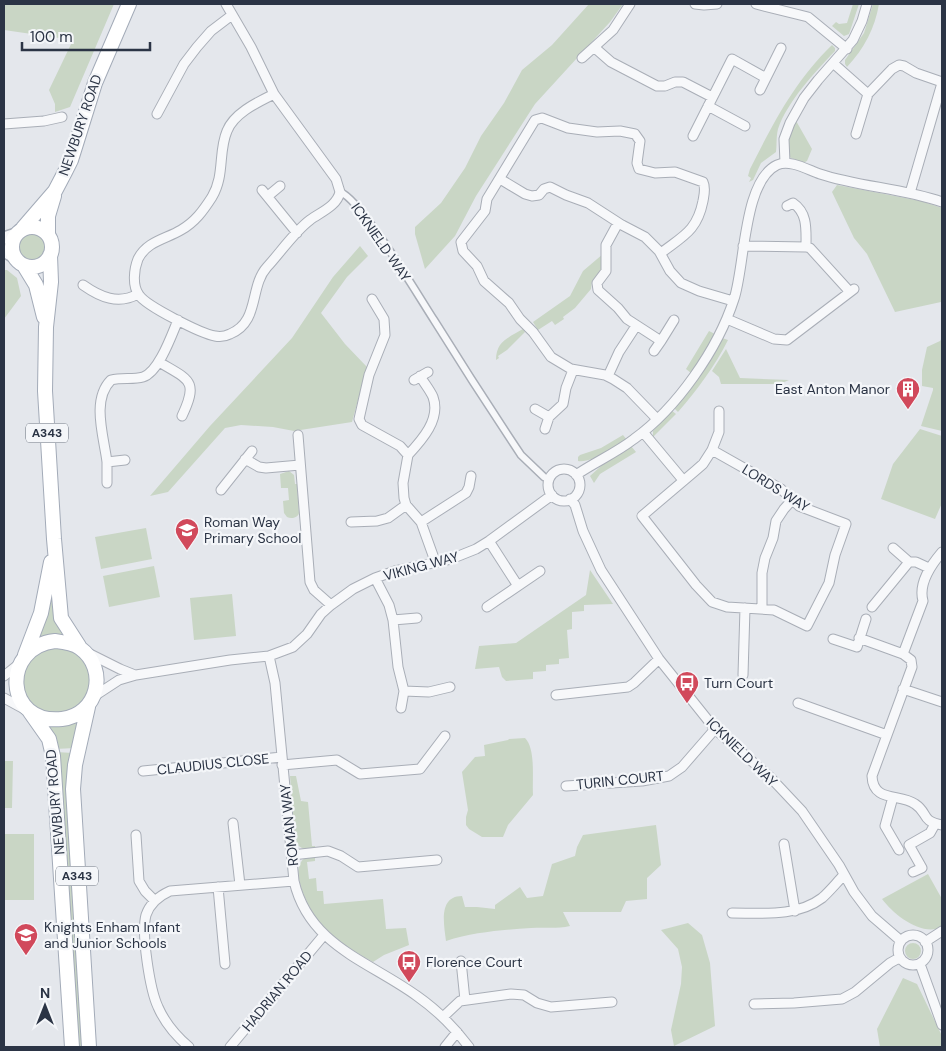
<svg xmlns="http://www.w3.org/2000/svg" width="946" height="1051" font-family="'DM Sans',sans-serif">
<rect width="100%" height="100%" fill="#e4e7ec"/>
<path fill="#c9d6c5" d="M4,4H114L70,107L55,112V104L49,90L73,40L4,30Z
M589,4H623L610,22L535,104L476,196L455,236L425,269L415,234V227L441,203L465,168L481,136L504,103L522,70L552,45Z
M853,4H859L849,34L844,36L832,26L836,22L839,24L847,23Z
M873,4H879C875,28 864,49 847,67L845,64V60L864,33Z
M832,45L835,48V51C815,72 787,102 778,129C776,137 777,145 776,152L761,163L753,180L749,182L751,178L748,176L750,169C774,122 794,82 832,45Z
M795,119L812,149L807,161L803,163L789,157L787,138Z
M837,185L921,201L942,208V303L941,302L895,312L867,254L854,238L832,192Z
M19 247a14 14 0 1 1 28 0a14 14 0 1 1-28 0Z
M360,246L368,256L347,277L321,313L345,344L367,367L352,422L294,431L273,427L241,425L225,428L168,492L150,496L210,426L292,338L333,277Z
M603,254L604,266L592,281L591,289L575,308L563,317L564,319L555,325L552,321L538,330L533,322L570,296L583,271Z
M4,270H7L17,278L21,296L4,319Z
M523,329L525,332L507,350L498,356L499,358L496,360C496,341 508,338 523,329Z
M709,331L715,334L691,373L686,369Z
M722,338L728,340C715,366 697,390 678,412L673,407Z
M942,338V431L921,426L933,390V388L922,386V370L927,347L940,341Z
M726,349L740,378L789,380L780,384H721L719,377L712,371Z
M671,410L676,414L653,437V431Z
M920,429L942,436V503L935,519L881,499L893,464Z
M623,435L627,440C613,448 593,463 578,461V457L580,455L601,448Z
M631,446L636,452L600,474L594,483L590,476L601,466Z
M289,471L294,475L295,484H297L299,513C298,518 291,519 287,517L284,513L283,501L289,500L288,488H281L280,474Z
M146,528L152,559L101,569L95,537Z
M154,566L160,597L109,607L103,576Z
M590,570L613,604L584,605V611L572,612V629L567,630L569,658L559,659V664L546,665V671L533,672V679L506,681L502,677L499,667L475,669L479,646L516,643L586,595Z
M51,594L66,635L35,642Z
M232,594L236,636L194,640L190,598Z
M47,647C53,647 62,646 67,648C93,657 97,690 78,708C73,713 60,714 52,716L30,704L22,686L27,662Z
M82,718L75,748L55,749L44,724L61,725Z
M525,738C536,749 532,779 533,795L508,825L503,837H482L469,829L466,825V817L468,810L462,772L475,757L485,756L484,745L508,740L509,739Z
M56,752L73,753L84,1047H78Z
M4,761H13L12,808H4Z
M290,776H296L301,801L308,802L312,846H315V850L307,851L297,845L295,838Z
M656,825L661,865L647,878V899L626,901L621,912H563L570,926C557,929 545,927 531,928C503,930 474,932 446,941C444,925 438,896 462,896L465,907H477L495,909V905L520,887L527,898L543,896L552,864L575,856L577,847L583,835Z
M4,834H34V900H4Z
M315,856V861L307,862L309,879L316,878L317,891H323L324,904L383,899L386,929L406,928L409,945L384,955L373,962C355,952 337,941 322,926C312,915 291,876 301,862C304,857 310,857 315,856Z
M928,874L942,899V927C922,937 894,915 882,899Z
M688,923L702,935L710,963L715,1026L674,1046L671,1030L681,984L682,967L678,949L661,930Z
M905 951a8 8 0 1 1 16 0a8 8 0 1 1-16 0Z
M903,978L917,984L942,1036V1047H880L877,1029Z"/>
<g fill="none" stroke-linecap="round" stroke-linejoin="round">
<g stroke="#a9aeb7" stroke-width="9">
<path id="pedestrian" d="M340,192C361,199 419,297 434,320C462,365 491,410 521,455L544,477"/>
</g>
<g stroke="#a9aeb7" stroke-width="11">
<path id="minor" d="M226,4L251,47L274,94L336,179L340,192C337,206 321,212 310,220C295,231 280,253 267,267C249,287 260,322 230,334C226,336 220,337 215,336C202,334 146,306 139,295C132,286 134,269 138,259C147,241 166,239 181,230C195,222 203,211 212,197C225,175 218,152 227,131C234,113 258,102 274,94
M695,4L704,5L717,4
M756,4L808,17L847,49
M595,48L611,62L657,86H665L675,82H683L712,97
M582,58L613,30L630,4
M833,63L868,94L856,134
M760,90L781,48
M868,94L892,69L899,65L904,66L916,73L942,82
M708,106L745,126
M157,114L184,64L197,47L211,31L232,15
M4,124L44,121L62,117
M693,136L732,59L766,78
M785,163L784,139L790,123L804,98L818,80L853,40L862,21L867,4
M500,179L525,194L532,196L539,195L544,189L550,187L566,195L588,203L622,225L645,237L659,251L670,271L681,283L699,291L733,301
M262,190L297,233
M910,193L942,83
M268,196L280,186
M787,206L793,203C808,213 806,230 806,247
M618,223L606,245V271L597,283L598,290L618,308L627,319L661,341L674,320
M743,246L806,247L810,248L850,292
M83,285C100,297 118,305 138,294
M372,299L384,319L385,335L369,375L359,419L362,425L400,446L408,455L403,483L404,498L406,505L421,522L435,561
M727,319L774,339L787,340L854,289
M654,351L661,341
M159,362C189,380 199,380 182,416
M608,376L619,352L636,326
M414,380L428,372
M535,409L549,417
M657,419L627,388L613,379L605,375L571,369L551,357L533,332L520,319L509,303L484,281L477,266L463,251L461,242L485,211L487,199L535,120L542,118L568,128L597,132L620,131L635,134L640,141L637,163L639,169L655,173L675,172L703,182C706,188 704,195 703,201C697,231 683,236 661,253
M545,429L549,417L563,404L566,388L573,370
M643,432L683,480
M298,435L310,582L314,590L331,605
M712,450L781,489L799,506L846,524L835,555L829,583L807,626L774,610L727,607L712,602L696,585L642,516L695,471L703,464Z
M712,450L719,432V411
M408,455C422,440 441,419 433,397C430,390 424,383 420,376
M245,459L259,467L266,468L300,465
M125,460L107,462C104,437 91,400 111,380C122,377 133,380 143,377C159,372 172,334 178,320
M548 485a16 16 0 1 1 32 0a16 16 0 1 1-32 0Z
M576,475C595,462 616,453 634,439C677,408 718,349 734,299C745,267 743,181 777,165C790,159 808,170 820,174C859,187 902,188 942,202
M107,483V462
M221,490L252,451
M570,499L575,505L583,531L601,570L659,659L715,729L770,777L802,811L839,865L854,892L872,916L901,941
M351,522L377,521L388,518L406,505
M421,522L466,493L469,487L471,476
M489,541L518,586
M893,548L909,562H916L929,568
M942,552C931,565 918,583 923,601L903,654L911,660L912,667L872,776C873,803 900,793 915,804C929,813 920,821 942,825
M375,578L389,605L393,620L398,667L404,691L401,708
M487,607L540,571
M872,607L909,562
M762,608V573L765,558L773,538L776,521L784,509L793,499
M393,620L417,618
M859,638L903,654
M833,639L857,647L866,619
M86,652L120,669L135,675
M269,656L275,683L294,881C309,946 369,961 417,996C437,1010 454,1027 469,1047
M743,675L745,608
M4,676L19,664
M903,689L942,702
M404,691L429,692L450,687
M556,695L628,687L634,683L659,659
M93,697L119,680L136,675L230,660L269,656L293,647L307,634L321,614L331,605L353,589L375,578L395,571L451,559L476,549L489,541L552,495
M4,698L26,710
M798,703L887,735
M282,765L337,760L360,774L420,769L445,736
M143,771L282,757
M566,786L642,781L669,776L682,767L715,729
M893,797L885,826L899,850
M233,823L240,885
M136,835L139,881L145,891L155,901
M784,844L795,911
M292,855L328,851L341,856L358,867L437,860
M913,872L922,868L909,845L930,833L935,824
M218,887L225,964
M732,913C762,913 797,917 822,898C830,891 837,882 844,875
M898 950a15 15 0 1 1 30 0a15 15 0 1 1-30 0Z
M925,942L942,931
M461,961L465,1000
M920,964L942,1025
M754,1004L794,1003L842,999L855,992L890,963L899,958
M443,1017L460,1001L511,994L524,995L537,1003L551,1007L612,1002
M189,1047C176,1036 165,1023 158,1007C150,990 141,934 146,915C150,903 159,896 170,891L294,881
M230,1047L324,935
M445,1047L457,1032"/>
</g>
<g stroke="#a9aeb7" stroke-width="14">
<path id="tertiary" d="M4,238L16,234
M4,251L14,257"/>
</g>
<g stroke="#a3abb8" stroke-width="16">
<path id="primary" d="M12 247a20 20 0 1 1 40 0a20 20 0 1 1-40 0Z
M23,228L55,191L65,172L71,160L95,83L129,4
M48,235V216L54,196
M50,255L51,282L46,327L45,391L54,539L61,618L79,646
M25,267L36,285L44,317
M55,641C63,642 73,643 80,648C109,669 98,715 62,719C4,725 1,647 55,641Z
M25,655L41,613L51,562
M88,707L75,765L73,789L89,1047
M30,712L49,739L53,756L72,1047"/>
</g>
<use href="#pedestrian" stroke="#f7f8fa" stroke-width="6"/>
<use href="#minor" stroke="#f7f8fa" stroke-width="9"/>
<use href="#tertiary" stroke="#f7f8fa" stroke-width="11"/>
<use href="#primary" stroke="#fff" stroke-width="14"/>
</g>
<defs>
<g id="building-pin" transform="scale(1.25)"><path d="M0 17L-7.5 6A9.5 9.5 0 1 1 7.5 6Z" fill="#d1495b" stroke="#f4f6f9"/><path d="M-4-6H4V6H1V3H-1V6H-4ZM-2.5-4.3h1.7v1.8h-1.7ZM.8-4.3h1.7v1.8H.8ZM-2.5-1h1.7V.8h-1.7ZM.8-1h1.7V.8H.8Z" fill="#fff"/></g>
<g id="school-pin" transform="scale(1.25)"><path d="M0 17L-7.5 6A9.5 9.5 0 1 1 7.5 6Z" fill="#d1495b" stroke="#f4f6f9"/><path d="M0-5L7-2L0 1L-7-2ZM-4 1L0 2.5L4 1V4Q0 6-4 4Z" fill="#fff"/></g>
<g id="bus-pin" transform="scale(1.25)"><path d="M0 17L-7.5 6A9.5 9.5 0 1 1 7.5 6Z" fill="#d1495b" stroke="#f4f6f9"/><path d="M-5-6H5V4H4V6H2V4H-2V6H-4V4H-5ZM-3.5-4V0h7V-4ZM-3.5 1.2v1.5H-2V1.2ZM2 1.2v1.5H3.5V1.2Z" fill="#fff"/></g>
</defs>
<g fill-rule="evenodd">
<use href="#building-pin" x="908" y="389"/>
<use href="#school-pin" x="187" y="530"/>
<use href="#bus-pin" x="687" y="683"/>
<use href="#school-pin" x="26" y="935"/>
<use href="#bus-pin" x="409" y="962"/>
</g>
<g text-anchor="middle" stroke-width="4.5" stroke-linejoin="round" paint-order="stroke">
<g fill="#f4f6f9" stroke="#676e7b" stroke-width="1">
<rect x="26" y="423.5" width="42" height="19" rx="4"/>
<rect x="56" y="866.5" width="42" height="19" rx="4"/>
</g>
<g font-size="12" font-weight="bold" fill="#2b3445">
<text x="47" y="437">A343</text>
<text x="77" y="880">A343</text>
</g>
<g font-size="14" fill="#2b3445" stroke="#f4f6f9">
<text transform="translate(80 125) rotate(-71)" y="5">NEWBURY ROAD</text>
<text transform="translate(381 242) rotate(55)" y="5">ICKNIELD WAY</text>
<text transform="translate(776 488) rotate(32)" y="5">LORDS WAY</text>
<text transform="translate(421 566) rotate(-15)" y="5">VIKING WAY</text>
<text transform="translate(742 752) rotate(44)" y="5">ICKNIELD WAY</text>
<text transform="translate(213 764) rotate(-6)" y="5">CLAUDIUS CLOSE</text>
<text transform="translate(620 780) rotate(-6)" y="5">TURIN COURT</text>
<text transform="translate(55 802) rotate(-95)" y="5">NEWBURY ROAD</text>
<text transform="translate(289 825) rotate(-96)" y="5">ROMAN WAY</text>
<text transform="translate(277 991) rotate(-50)" y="5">HADRIAN ROAD</text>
</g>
<g font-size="14" fill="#2b3445" stroke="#f4f6f9" text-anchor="start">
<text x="890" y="394" text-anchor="end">East Anton Manor</text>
<text x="204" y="527">Roman Way<tspan x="204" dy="16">Primary School</tspan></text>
<text x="704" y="688">Turn Court</text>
<text x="44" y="932">Knights Enham Infant<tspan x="44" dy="16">and Junior Schools</tspan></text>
<text x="426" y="967">Florence Court</text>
</g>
</g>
<rect width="946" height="1051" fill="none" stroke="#2b3445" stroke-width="10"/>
<g transform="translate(45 1006)" stroke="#f4f6f9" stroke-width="4" paint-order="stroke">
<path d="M0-4L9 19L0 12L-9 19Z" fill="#2b3445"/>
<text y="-8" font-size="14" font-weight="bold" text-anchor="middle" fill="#2b3445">N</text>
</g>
<path d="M22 42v8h128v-8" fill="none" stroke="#2b3445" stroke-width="2.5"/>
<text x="30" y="42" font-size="15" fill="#2b3445" stroke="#f4f6f9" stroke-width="4" paint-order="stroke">100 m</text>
</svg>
